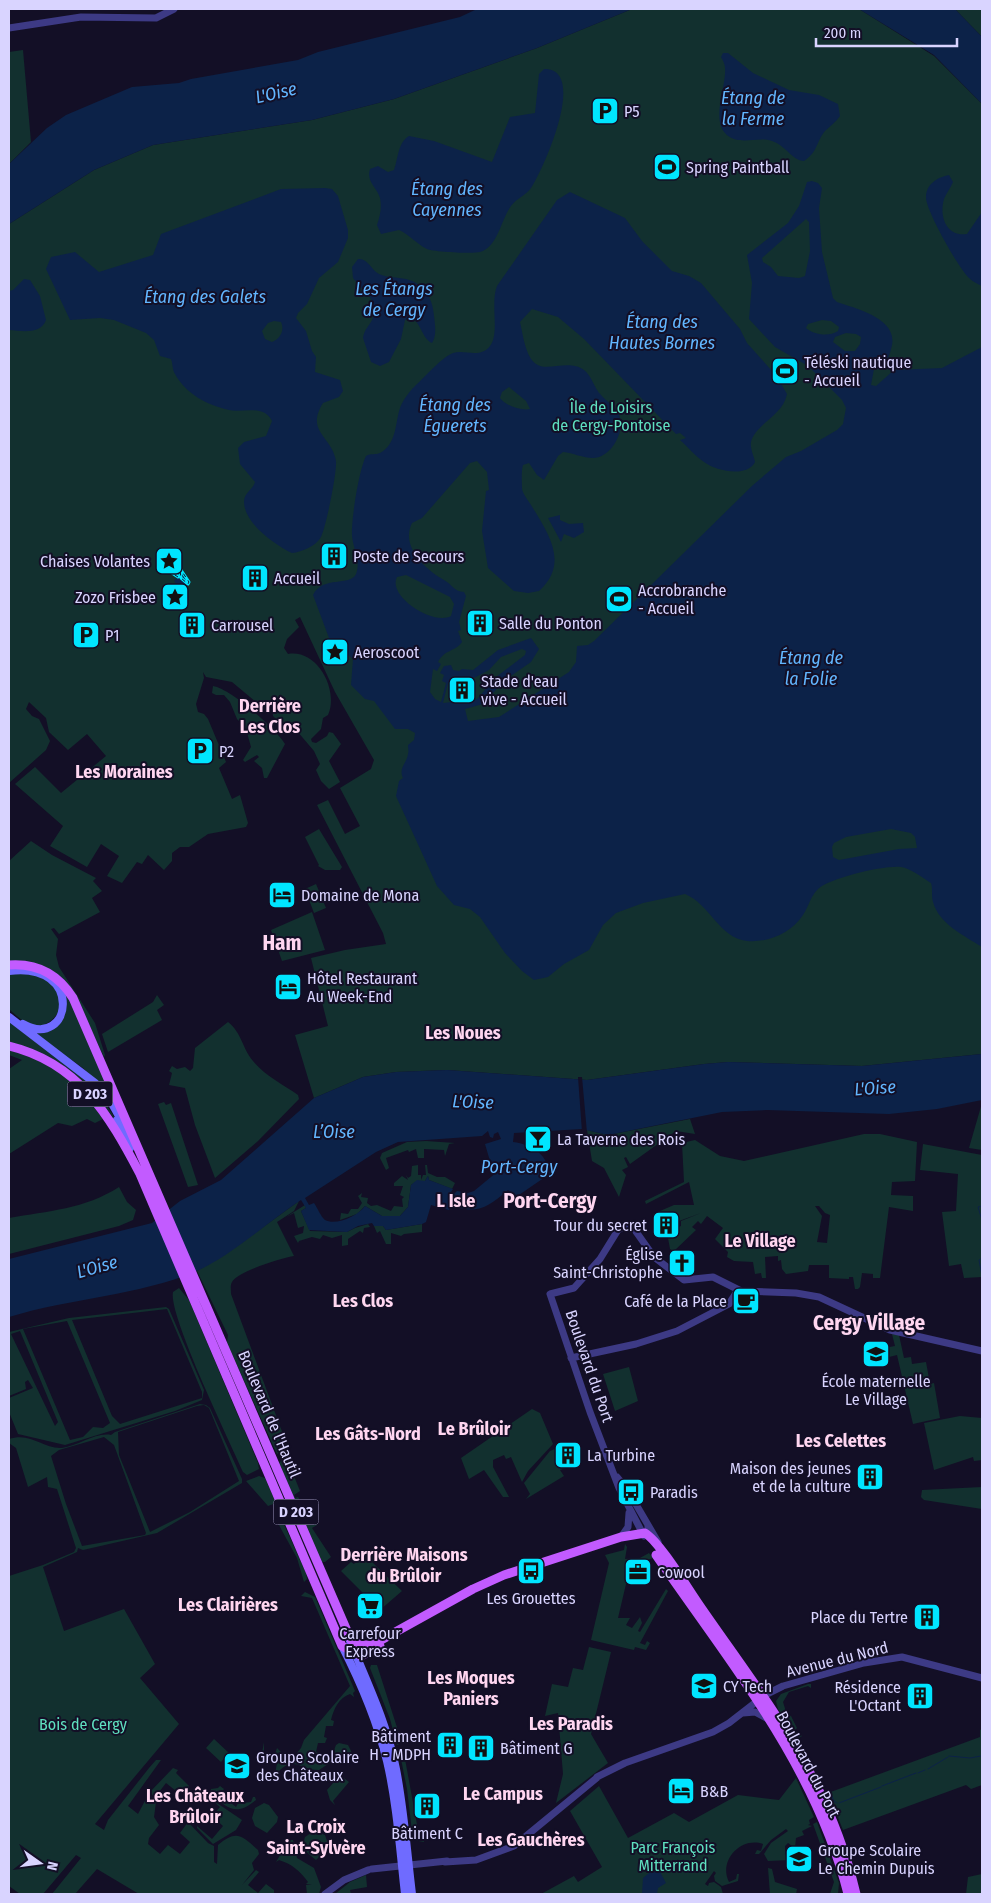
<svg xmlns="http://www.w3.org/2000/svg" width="991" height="1903" font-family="'Fira Sans Condensed',sans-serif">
<rect width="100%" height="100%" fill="#130f26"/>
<path fill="#12302f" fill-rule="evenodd" d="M632,9H859L934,56L982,104V1054L862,1066L728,1062L704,1064L587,1080L447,1070L396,1072L363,1077L314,1098L295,1035L328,1026L311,958L345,950L386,944L383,933L317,805L328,800L345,834L360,826L340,788L371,769L374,760L335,692L300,617L295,620L299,627L287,639L284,648L288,654C318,649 339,691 328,715L323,718L321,729L311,739L312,742L316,743L327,736L329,732L333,733L341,744L329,761L340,782L329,789L321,781L316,770L320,764L314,751L297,731L293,733L289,729L290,723L281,724L273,716L272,709L262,707L232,682L206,677L203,672L204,678L196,704L198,712L204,714L208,719L226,762L219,768L232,799L240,795L248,823L246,827L208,834L189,847H180L172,853V861L164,870L148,855L142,864L137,862L122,883L107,876L119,856L101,844L87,867L50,846L63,826L15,784L35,767L61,793L106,756L87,734L68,750L49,732L46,718L29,702L26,709L32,716L39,719L50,741L46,750L9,783V224L94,170L153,145L312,120L394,99L537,48Z
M955,9H982V37Z
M23,50L31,142L9,164V52Z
M213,686C231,689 275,728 285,744L267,778H264L262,768L254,761L259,757L257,755L245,762L243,760L251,747L246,729L237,719L230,702L224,695H216L212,693Z
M319,829L342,867L340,870H325L318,866L319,865L305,837Z
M31,841L52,855L96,878L93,881L102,891L92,898L100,912L59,934L54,928L51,929L58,939L56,955L59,967L95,1023L105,1055L104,1057L74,993L9,963V861Z
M316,884L326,908L314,913L305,889Z
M312,912L325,950L282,961L271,930Z
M9,973C25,973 52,975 58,993C60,998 60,1004 61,1009C43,1035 29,1028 9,1009Z
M63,989H65L115,1102L83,1068L36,1034L65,1013L66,1004Z
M157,995L164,1005L157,1010L162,1020L108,1052L102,1034L153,1002Z
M9,1021C51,1058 88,1069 117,1122L92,1091L9,1043Z
M228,1022C242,1033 242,1048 253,1061C264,1075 284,1085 298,1095L299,1099L258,1141L215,1178L195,1125L185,1088L169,1085L172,1073L169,1071L172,1066L177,1069L185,1067L190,1071L193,1068L195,1048Z
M9,1050C55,1064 75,1081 103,1119L95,1123L87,1119L72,1126L58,1123L9,1154V1069L22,1060L9,1055Z
M164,1102L166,1105L171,1103L198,1185L188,1187L158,1104Z
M982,1103V1150L969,1148Z
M690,1119L695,1134L676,1131L630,1164L626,1157L624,1158L628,1167L622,1170L626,1175L619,1197L604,1168L592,1161L587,1130L608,1135Z
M864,1134H880L917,1142L915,1181L892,1182L891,1195L913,1196V1211L889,1207L880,1278H873V1274L862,1273L860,1287L858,1289H855L853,1277H849V1279L829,1278V1265H809L808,1271L786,1274L782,1269L781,1260L778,1261V1256L765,1257L766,1278H762L761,1273L755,1274L753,1262L734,1261L727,1257L728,1252L715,1239L723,1228L707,1216L701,1224L698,1221L692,1227L696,1230L674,1251L670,1249L668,1238L672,1237L665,1230L669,1226L670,1230L681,1226V1221L701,1213L668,1225L665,1223L666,1227L658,1235L654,1231L656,1220L653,1214L674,1205H694L689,1182L646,1204L645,1201L684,1182L682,1143L695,1140L720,1156L744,1161ZM815,1206H819L825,1213L830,1215L827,1243L817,1242L822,1216Z
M426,1141L455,1143L449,1144L445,1156L444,1150L424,1149V1158H418L416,1149L409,1152L408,1150L386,1158L389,1168L386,1170L380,1158L382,1153L407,1142Z
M923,1144L982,1155V1277L964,1278L961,1264L949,1266L942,1212L956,1211L958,1174L920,1170Z
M418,1165V1175H421V1180L423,1175H426L425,1165H427L428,1173L437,1177H445L455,1183L452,1189L429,1180L428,1176L425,1181H417L411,1185L408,1207L400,1216H382L365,1206L357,1214L340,1220L341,1213L348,1214L351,1209H358L362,1203L358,1196L362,1193L361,1197L368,1198L367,1203L371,1206L377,1205L391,1211L394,1206L403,1207L402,1199L404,1197L400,1195L403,1186H394V1183L402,1176L408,1180L406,1175L408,1178L411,1176L412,1166Z
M119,1187L127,1202L136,1210L133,1220L119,1226L9,1254V1218C48,1211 85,1209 119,1187Z
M299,1201L294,1211L277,1222L294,1256C282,1258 238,1271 232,1282C230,1285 231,1290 231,1294L287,1445V1449L277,1454L227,1343L228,1335L197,1271L237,1246Z
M305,1205L306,1208L301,1211L310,1231L347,1232L355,1228L368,1224L370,1227L364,1228L363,1233L360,1231L348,1239V1245L342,1246V1235L332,1238L323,1235L320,1239L312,1237L299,1241L298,1243L294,1236L303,1233L304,1226L298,1228L294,1213L286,1217Z
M422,1224V1232L404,1234L401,1236L391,1233V1244H386L380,1231L377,1233L374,1226H383L386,1230Z
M179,1288L189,1300L258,1463L259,1469L247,1475L243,1472C230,1442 168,1315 173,1292Z
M166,1307L169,1309L204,1390L202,1400L175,1411L65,1445L18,1434L9,1412V1398L33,1388L28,1380L25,1382L26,1389L9,1396V1332L69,1318ZM167,1309L202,1392V1398L120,1424L112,1416L72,1320ZM67,1321L110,1423L103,1428L93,1427L83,1437L70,1440L23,1329ZM20,1331L58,1422L55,1426L11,1334Z
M892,1334L899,1335L904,1358L911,1357L912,1364L926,1362L930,1384L934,1383L940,1418L913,1424L897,1355L885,1358L884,1348L895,1346Z
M629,1367L638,1401L615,1411L603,1374Z
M200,1404L206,1405L210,1408L242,1479V1483L157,1533L83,1550L78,1548L77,1552L43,1567L64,1631L124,1609L155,1664L140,1678L179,1724L95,1824L104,1830L108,1820L149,1768L156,1760H161L128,1806L138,1814L149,1793L156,1802L154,1817L159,1825L149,1838L148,1844L160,1854L168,1845L180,1854L190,1842L180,1833L188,1822L208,1843L214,1846V1862L217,1864L218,1845C237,1829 242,1836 258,1850L259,1854L252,1863L254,1870L242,1885L256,1870L259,1872L248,1885L258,1893L266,1884L274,1890V1894H139L97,1869L75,1894H52L81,1858L76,1855L43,1894H20L9,1886V1576L43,1565L74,1552L76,1548L57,1489L48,1487L47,1477L28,1487L16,1448L9,1443V1439C32,1432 42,1449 62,1448C78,1446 96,1432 111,1435L115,1432ZM197,1406L204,1405L209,1408L239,1481L190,1512L150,1532L119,1455L118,1432ZM104,1437L114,1445L146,1533L145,1535L82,1546L66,1504L51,1456L59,1450Z
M532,1409L540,1413L553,1444L528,1471L522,1482L511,1457L506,1459L504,1455L493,1460V1467L509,1497H503L484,1470L469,1479L461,1458Z
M960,1416L982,1418V1460L974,1461L973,1457L934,1470L924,1423Z
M557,1448L566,1468L560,1470L564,1476L526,1499L530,1494L524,1483L550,1451Z
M284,1458L288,1461L300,1491L294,1495L295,1498L298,1497L317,1525L312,1528L331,1557L325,1562H321L279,1463Z
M259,1476L265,1478L276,1503L268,1506L246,1481Z
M982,1487V1509L924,1500L921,1497L922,1490Z
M277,1509L306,1573L307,1579L304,1582L297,1558L274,1516Z
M625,1544L627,1547L625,1559L640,1558L649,1553L653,1558L630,1567L618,1618H630L626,1625L632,1628L640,1617L642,1623L638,1631L640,1632L666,1589L668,1591L640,1643L645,1645L647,1641L650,1643L646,1650L635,1647L634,1650L591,1640L609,1563L605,1555L624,1550Z
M368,1549L376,1557L372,1562L402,1591L380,1610L341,1571L351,1562L354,1564Z
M305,1592L315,1597L355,1691L353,1693L354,1697L350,1694C339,1698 334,1708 331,1720L334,1721L333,1726H326L324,1737L327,1738L325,1743H318L316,1752L319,1753L318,1758L330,1761L336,1745L339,1743L348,1745L352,1753L339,1757L319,1770C297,1769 294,1754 275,1775L278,1756L262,1753L264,1742V1752L275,1754L277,1748L290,1761L301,1748L304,1740L350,1686L312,1598L301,1596Z
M589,1647L611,1652L591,1734L608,1763L556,1803L563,1774L558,1713L545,1716L552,1684L568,1687L573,1668L583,1670Z
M371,1665H377L402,1743L397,1745L390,1719L370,1668Z
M808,1684H811V1688L808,1686L789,1692L783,1702L787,1715L791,1716L797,1728L795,1730L802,1736L797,1739L778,1709L776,1701L781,1694Z
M982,1729V1785L971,1789L966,1785L843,1830L828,1793L980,1737V1730Z
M214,1739L229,1753L221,1762L206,1748Z
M403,1748L418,1830L424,1829V1842L413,1840L407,1789L399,1749Z
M173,1768L178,1770L176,1773L189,1786L188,1789L184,1787L175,1796L173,1795L176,1791L166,1783L156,1796L161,1800L158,1802L150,1792Z
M340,1775L349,1782L333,1801L335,1805L330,1800L327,1790Z
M796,1778L814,1817L809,1820L810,1824L808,1825L812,1826L802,1831L804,1835L796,1838L795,1848L788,1843L785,1846V1854L790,1860L768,1861L764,1854L771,1843L788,1831L786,1829L771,1840L759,1854H755L757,1850L761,1851L763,1844C741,1836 718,1861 729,1882L736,1879L737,1874H739L738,1881L722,1886L715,1881L714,1876L716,1873L714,1871L705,1884L708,1886L709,1883L714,1882L721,1887L723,1894H541L574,1876L578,1882L602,1867L570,1811L599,1786L628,1838L674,1813L689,1822L738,1795L779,1800Z
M220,1786L224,1789L220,1794L236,1807L241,1798L243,1803L251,1802L253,1797H255L256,1800C235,1817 230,1808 210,1795L211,1789L218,1788Z
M208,1797L242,1820L236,1830L213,1844L197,1828V1826L212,1839L223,1826L212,1816L220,1807Z
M264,1803L269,1805L278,1817L277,1822L267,1833L255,1826L252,1818L255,1808Z
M817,1822L839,1883L838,1894H830L834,1882L813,1824Z
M314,1831L325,1835L328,1844L325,1851L316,1860C307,1853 301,1849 305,1837Z
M289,1840H293L297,1858L314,1868L321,1887L319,1894H307L306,1885L312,1884H306L308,1882C300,1871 292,1864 279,1860L276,1862Z
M768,1868L772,1869L775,1882L797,1889L796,1894H770Z
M982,1874V1894H966L968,1877Z
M366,1875L367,1887L350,1890L351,1894H335L350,1882Z"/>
<path fill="#0c2248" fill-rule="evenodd" d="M477,9H632L537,48L394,99L312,120L153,145L94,170L9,224V164L47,128L66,115L132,87L179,83L191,79L298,60L318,52L460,17Z
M859,9H955L982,37V104L934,55Z
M723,53H728L753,73L789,90L819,95L838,104L840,116C836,122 830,126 825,131C816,142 818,152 804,161C793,161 785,145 772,141C760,137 746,143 734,139C706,129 727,88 725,68C725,64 723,61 721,57Z
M544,69C589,68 543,170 531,188C526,195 517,198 511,206C501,219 498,247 480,252C474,254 434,252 427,249C418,245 410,235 399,230L381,234L377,225C380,216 382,208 380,198C377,187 366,182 370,169L378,166L388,172L394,170C398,159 398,142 409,136L434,141L492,162L510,117L535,113L539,74Z
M949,175L953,182C951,188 946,193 944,199C939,216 946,237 967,234L982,212V286C978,284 973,282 969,278C959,269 925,209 926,197C926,184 938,177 949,175Z
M812,181L818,183L822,188L819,208L822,252L833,298L837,302C857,309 901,319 891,349C890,354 888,359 884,363C881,366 877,366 874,369L871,385L876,386L894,370L942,368L982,347V947C965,936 939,924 933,902C931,896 933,889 931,883C923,878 910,868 901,867C884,865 830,878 818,889C810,897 809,906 803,915C791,933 768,943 747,941C719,938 710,904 685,894L643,903L616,913L603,925L589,950L564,964L548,977L534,980L522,971L505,953L480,917L470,909L454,905L437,886L396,796L399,781L403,778C398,768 407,763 408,754C409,751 408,748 408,745L414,740L415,733L408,729H395L374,701L365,699L351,685L353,659L344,651L338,649L337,646H332L313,595C323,575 350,587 356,574C361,562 353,548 352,536C351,520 359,470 366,456C371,453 376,455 380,453C397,444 395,423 400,408C403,400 409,392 415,386C424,378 442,357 453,353C465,349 480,359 490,346C500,333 490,304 497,286L557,200L570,192L625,218L642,241L672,271L689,276L701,283L740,329L747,343L772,371L773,370L787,394C783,416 755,424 751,442C750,449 754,456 755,462C747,478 716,471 704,462C695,456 688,447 680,440L686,438L680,433L676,434L584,339L558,317L532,309L520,322C523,334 525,356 536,364C547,372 569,359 584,370C592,376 594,388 601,395C607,402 615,406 619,415C626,431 611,458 593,458C583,458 573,453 563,452L558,456L544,480L537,475L529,463L523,465C521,472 522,483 522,488C522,493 528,500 531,505C548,533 570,563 539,591L528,593L514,591L488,568L482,531L486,491L489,490L487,472L477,461L470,463L422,518L412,523C400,547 426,570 444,580C453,585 453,591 464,592L466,596L459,622L461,630L458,631L462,642C455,652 445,649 438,662L441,664L437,671L433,669L430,692L435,699L441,702L446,683L442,681L444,675L440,673L444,666L451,665L453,670L459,671L462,669L473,670L498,650L531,638L539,649L531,662L505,680L483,704L465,709L468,721L499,717L569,672L576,662L577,646L588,645L594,641L753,485L786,457L801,451L837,430L843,424L846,408L842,400L808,366L775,347L749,319L752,283L747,255L788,223L799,206L807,182ZM806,219L809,222L810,251L805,276L799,278L778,276L771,267L763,262L762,258ZM822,320L831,321L839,327L838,331C829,337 814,335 806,328L808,324ZM846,333L856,334L861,337L860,344L855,351H845L833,342L835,337ZM509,387L526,401L530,409C521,411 506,406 500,398L502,392ZM406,575L450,597L454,604L451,616C433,626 387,596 397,577ZM522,649L526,651L525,655L496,677L477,699L443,703L448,683H452L454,676L466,680L476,677L489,670L501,657ZM891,829L911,833L915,837L917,848L899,849L839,860L833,857L832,847L834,843L846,837Z
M325,188L332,189L338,196L348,230V238L338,262L319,278L307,304L298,313L296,318L306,331L312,351L316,357L315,372L340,380L343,391L339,397L323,403C305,432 332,436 336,461C337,473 326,527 321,537C316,546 302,552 292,553C275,545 244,523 244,502C244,492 253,490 255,482L240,464L238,448L244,442L266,436L272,421C264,404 242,413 229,410C207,405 186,394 175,374C172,369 173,364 171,359L160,356L154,340L146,333L114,320L100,318L70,320L46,269L51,257L75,252L99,272L153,255L161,234L281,189ZM274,321L281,322C285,330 280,339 272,342L265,339L262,331L268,323Z
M358,259C368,258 371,270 379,274C388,278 397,277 406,279C424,283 433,299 434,316C435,325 437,335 432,343C421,338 421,320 409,317L405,320L401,339L389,362L380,366L371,362L363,338C364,330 369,326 372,320C380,299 363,292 353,278L352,267Z
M24,279L30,280L40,296L46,320C41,335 21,331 9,330V291L13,290Z
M560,515V520L569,524L583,523L584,532L574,538L564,534L561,542L548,518Z
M982,1054V1100L937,1109L889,1114L767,1110L722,1112L608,1135L582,1129L514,1133L513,1142C533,1145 544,1152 551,1173L516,1197L508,1190C487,1208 478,1214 451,1206L449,1210L431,1205L426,1222L422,1224L386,1230L383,1226H374L372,1223L358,1226L347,1232L309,1230L301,1211L306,1208L301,1200C269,1221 231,1256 197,1271C137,1296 71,1298 9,1317V1259L152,1223L180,1201L221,1180L314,1098L363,1077L396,1072L447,1070L587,1080L704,1064L728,1062L862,1066ZM488,1131L490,1137L493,1138L494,1134L498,1132L501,1139L485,1144L490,1161L497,1172L474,1191L468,1193L457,1191L455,1193L451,1192L453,1189L429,1180L428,1176L425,1181L417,1180L411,1185L408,1207L400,1216H382L365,1206C358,1216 336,1226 325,1220C321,1217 317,1207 314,1203L309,1205L305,1198L376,1152L398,1142L482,1136Z
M653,1870H659L666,1883L658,1888L657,1894H642L643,1878Z"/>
<path fill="#130f26" d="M578,1077H582L587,1133L582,1132Z"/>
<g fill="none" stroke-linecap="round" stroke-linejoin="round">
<path stroke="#0c2248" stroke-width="1" d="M982,1206L978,1207L982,1220
M982,1258L979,1260L982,1276
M949,1756L970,1758L981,1756
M928,1769L948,1757
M918,1773L925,1770
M882,1786L916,1773
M831,1794L834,1801L837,1803
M839,1803L881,1787"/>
<path stroke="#0c2248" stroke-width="5" d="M184,577L187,582L182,587L177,581L180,579L182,582Z"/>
<path stroke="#3d3a85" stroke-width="7" d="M9,28L81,17L156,18L174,9
M571,1358L636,1344L677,1331L729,1304L738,1290
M617,1477L627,1489L658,1542
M648,1526V1532L644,1536L619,1488L590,1412L550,1294L574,1288L600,1259L618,1230L625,1226H632L654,1257L684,1280L713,1277L741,1291L796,1293L819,1297L890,1330L982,1351
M621,1537L628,1527L629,1513
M743,1713L755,1712L768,1719
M597,1777L625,1763L713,1732L729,1723L765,1695L783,1686L864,1663L902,1657L982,1678
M445,1862L476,1860L514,1846L599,1776
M372,1869L447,1861
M325,1894L344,1880L368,1870"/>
<path stroke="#6f6bff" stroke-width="8" d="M9,971C85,961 72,1051 23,1024
M9,1017L95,1083L110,1100L124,1125
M117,1120L130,1148
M348,1636C366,1680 387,1723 396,1769C404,1810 407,1853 412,1894
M342,1646C361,1683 377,1721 387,1761C397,1804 400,1850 405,1894"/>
<path stroke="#c25bff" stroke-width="9" d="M9,965C36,963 58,974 73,998L351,1640L361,1645H372L473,1589L504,1575L621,1537L645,1533C660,1542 688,1589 700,1606C767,1703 828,1776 856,1894
M9,1046C79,1063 109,1115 140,1174L342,1646L361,1656L380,1646
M656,1555C729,1661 816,1766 848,1894"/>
<g stroke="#00e5ff" stroke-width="3">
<path id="rail" d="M179,567L189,582L188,584L181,578L180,570L176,571L178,577L172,573Z"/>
</g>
<use href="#rail" stroke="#130f26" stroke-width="1" stroke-dasharray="4" stroke-linecap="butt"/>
</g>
<defs>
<g id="parking-square" transform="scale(1.4375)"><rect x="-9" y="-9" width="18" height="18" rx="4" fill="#00e5ff" stroke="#130f26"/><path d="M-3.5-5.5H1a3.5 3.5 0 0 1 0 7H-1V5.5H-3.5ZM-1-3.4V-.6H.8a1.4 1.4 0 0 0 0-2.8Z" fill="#111"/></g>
<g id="stadium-square" transform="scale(1.4375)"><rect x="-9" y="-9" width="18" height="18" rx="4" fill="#00e5ff" stroke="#130f26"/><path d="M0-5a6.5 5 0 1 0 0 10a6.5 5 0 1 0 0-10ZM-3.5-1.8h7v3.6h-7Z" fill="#111"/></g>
<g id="building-square" transform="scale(1.4375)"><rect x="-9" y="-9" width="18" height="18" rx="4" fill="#00e5ff" stroke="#130f26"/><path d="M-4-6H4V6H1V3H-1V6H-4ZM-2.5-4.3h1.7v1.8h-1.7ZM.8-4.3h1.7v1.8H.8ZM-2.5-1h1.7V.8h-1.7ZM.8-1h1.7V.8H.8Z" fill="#111"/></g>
<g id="sight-square" transform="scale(1.4375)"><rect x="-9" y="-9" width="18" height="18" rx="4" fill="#00e5ff" stroke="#130f26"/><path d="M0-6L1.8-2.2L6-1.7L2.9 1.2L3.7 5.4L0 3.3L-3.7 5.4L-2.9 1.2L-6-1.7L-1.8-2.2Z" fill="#111"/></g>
<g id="hotel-square" transform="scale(1.4375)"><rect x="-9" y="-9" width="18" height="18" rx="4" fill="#00e5ff" stroke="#130f26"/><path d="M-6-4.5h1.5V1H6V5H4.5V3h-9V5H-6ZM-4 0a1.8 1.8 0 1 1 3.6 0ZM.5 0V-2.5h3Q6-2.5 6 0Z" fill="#111"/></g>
<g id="bar-square" transform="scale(1.4375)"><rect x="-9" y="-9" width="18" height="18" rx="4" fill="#00e5ff" stroke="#130f26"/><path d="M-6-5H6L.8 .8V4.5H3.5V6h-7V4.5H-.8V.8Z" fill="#111"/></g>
<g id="church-square" transform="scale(1.4375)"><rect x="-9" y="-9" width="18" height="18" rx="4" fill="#00e5ff" stroke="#130f26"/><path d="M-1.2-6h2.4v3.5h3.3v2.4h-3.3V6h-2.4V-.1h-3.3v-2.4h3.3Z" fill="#111"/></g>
<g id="cafe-square" transform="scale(1.4375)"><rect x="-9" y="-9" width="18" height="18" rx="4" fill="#00e5ff" stroke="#130f26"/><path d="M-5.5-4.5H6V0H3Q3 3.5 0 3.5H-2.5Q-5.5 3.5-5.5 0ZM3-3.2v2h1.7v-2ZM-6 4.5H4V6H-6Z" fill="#111"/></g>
<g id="school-square" transform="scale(1.4375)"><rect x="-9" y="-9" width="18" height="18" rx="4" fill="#00e5ff" stroke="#130f26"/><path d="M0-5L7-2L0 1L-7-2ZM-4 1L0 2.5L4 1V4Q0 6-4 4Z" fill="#111"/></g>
<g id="bus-square" transform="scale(1.4375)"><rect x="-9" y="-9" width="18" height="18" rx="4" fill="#00e5ff" stroke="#130f26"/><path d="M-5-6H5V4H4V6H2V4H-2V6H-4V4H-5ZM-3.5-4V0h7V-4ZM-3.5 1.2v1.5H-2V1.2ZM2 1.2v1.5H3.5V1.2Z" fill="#111"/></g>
<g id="office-square" transform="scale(1.4375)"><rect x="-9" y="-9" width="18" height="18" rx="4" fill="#00e5ff" stroke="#130f26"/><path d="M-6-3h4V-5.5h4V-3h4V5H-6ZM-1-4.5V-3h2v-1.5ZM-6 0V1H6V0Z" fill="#111"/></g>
<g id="supermarket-square" transform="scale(1.4375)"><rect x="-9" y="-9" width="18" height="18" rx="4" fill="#00e5ff" stroke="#130f26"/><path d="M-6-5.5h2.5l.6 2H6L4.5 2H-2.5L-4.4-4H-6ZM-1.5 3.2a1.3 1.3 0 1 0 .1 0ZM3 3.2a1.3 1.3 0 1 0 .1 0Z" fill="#111"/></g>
<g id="university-square" transform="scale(1.4375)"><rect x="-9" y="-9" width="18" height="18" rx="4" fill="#00e5ff" stroke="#130f26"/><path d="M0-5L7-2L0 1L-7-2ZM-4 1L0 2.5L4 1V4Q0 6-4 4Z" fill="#111"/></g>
</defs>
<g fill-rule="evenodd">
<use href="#parking-square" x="605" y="111"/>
<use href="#stadium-square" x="667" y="167"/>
<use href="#stadium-square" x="785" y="371"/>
<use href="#building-square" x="334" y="556"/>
<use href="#sight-square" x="169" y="561"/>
<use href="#building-square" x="255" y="578"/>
<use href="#sight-square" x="175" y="597"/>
<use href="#stadium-square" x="619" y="599"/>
<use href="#building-square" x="480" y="623"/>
<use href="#building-square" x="192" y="625"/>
<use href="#parking-square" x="86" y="635"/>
<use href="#sight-square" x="335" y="652"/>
<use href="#building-square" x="462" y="690"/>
<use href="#parking-square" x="200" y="751"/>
<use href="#hotel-square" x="282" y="895"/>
<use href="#hotel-square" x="288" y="987"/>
<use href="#bar-square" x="538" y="1139"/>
<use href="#building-square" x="666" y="1225"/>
<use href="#church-square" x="682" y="1263"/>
<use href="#cafe-square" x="746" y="1301"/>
<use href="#school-square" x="876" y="1354"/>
<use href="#building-square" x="568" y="1455"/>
<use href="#building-square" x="870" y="1477"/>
<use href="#bus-square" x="631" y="1492"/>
<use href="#bus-square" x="531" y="1571"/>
<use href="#office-square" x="638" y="1572"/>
<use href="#supermarket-square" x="370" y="1606"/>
<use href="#building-square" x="927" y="1617"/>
<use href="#university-square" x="704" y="1686"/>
<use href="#building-square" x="920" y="1696"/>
<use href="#building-square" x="450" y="1745"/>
<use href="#building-square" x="481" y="1748"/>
<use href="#school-square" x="237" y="1766"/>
<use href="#hotel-square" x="681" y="1791"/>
<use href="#building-square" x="427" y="1806"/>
<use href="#school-square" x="799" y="1859"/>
</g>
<g text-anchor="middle" stroke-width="4" stroke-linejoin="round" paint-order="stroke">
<g fill="#130f26" stroke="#9e99be" stroke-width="1">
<rect x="67.5" y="1081.5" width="45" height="25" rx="4"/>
<rect x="273.5" y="1499.5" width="45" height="25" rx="4"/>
</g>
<g font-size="15" font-weight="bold" fill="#d9d4ff">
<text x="90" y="1099">D 203</text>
<text x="296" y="1517">D 203</text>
</g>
<g font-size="16" fill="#d9d4ff" stroke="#130f26" text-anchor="start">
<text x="624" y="117">P5</text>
<text x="686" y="173">Spring Paintball</text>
<text x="804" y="368">Téléski nautique<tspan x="804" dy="18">- Accueil</tspan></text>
<text x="353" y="562">Poste de Secours</text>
<text x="150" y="567" text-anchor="end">Chaises Volantes</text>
<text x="274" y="584">Accueil</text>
<text x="638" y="596">Accrobranche<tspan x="638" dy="18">- Accueil</tspan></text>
<text x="156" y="603" text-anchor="end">Zozo Frisbee</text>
<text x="499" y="629">Salle du Ponton</text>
<text x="211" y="631">Carrousel</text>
<text x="105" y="641">P1</text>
<text x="354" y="658">Aeroscoot</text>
<text x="481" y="687">Stade d'eau<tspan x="481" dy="18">vive - Accueil</tspan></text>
<text x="219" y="757">P2</text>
<text x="301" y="901">Domaine de Mona</text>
<text x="307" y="984">Hôtel Restaurant<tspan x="307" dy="18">Au Week-End</tspan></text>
<text x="557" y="1145">La Taverne des Rois</text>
<text x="647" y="1231" text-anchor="end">Tour du secret</text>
<text x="663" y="1260" text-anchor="end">Église<tspan x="663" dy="18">Saint-Christophe</tspan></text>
<text x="727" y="1307" text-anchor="end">Café de la Place</text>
<text x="876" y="1387" text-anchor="middle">École maternelle<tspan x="876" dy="18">Le Village</tspan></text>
<text x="587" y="1461">La Turbine</text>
<text x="851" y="1474" text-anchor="end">Maison des jeunes<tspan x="851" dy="18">et de la culture</tspan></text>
<text x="650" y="1498">Paradis</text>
<text x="657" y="1578">Cowool</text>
<text x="531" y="1604" text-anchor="middle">Les Grouettes</text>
<text x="908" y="1623" text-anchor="end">Place du Tertre</text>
<text x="370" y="1639" text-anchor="middle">Carrefour<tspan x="370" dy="18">Express</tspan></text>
<text x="723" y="1692">CY Tech</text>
<text x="901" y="1693" text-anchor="end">Résidence<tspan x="901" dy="18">L'Octant</tspan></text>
<text x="431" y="1742" text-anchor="end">Bâtiment<tspan x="431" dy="18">H - MDPH</tspan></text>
<text x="500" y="1754">Bâtiment G</text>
<text x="256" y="1763">Groupe Scolaire<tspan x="256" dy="18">des Châteaux</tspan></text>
<text x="700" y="1797">B&amp;B</text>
<text x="427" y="1839" text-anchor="middle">Bâtiment C</text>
<text x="818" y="1856">Groupe Scolaire<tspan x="818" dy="18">Le Chemin Dupuis</tspan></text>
</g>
<g font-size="16" fill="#5fe0c0" stroke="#130f26">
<text x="611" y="413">Île de Loisirs<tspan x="611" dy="18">de Cergy-Pontoise</tspan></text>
<text x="83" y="1730">Bois de Cergy</text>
<text x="673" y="1853">Parc François<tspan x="673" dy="18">Mitterrand</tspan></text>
</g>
<g font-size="16" fill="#d9d4ff" stroke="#130f26">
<text transform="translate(590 1366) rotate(71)" y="6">Boulevard du Port</text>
<text transform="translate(270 1414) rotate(67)" y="6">Boulevard de l'Hautil</text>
<text transform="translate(837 1659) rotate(-14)" y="6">Avenue du Nord</text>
<text transform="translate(809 1764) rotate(62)" y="6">Boulevard du Port</text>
</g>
<g font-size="18" font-style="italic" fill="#62b6ff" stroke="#130f26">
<text transform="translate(276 93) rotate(-13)" y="6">L'Oise</text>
<text x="753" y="104">Étang de<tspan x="753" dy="21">la Ferme</tspan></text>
<text x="447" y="195">Étang des<tspan x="447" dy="21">Cayennes</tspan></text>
<text x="394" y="295">Les Étangs<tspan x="394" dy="21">de Cergy</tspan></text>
<text x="205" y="303">Étang des Galets</text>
<text x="662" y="328">Étang des<tspan x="662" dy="21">Hautes Bornes</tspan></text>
<text x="455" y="411">Étang des<tspan x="455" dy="21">Éguerets</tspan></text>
<text x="811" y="664">Étang de<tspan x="811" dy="21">la Folie</tspan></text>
<text transform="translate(875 1088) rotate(-4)" y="6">L'Oise</text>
<text transform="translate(473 1102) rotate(2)" y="6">L'Oise</text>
<text x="334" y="1138">L’Oise</text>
<text x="519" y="1173">Port-Cergy</text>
<text transform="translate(97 1267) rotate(-16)" y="6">L'Oise</text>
</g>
<g font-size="18" font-weight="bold" fill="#ffd6f0" stroke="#130f26">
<text x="270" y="712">Derrière<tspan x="270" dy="21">Les Clos</tspan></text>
<text x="124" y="778">Les Moraines</text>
<text x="463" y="1039">Les Noues</text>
<text x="456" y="1207">L Isle</text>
<text x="760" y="1247">Le Village</text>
<text x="363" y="1307">Les Clos</text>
<text x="474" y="1435">Le Brûloir</text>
<text x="368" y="1440">Les Gâts-Nord</text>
<text x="841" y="1447">Les Celettes</text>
<text x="404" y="1561">Derrière Maisons<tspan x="404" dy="21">du Brûloir</tspan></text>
<text x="228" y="1611">Les Clairières</text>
<text x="471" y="1684">Les Moques<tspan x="471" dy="21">Paniers</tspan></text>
<text x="571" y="1730">Les Paradis</text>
<text x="503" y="1800">Le Campus</text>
<text x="195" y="1802">Les Châteaux<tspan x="195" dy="21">Brûloir</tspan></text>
<text x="316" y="1833">La Croix<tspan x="316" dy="21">Saint-Sylvère</tspan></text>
<text x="531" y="1846">Les Gauchères</text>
</g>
<g font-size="21" font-weight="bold" fill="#ffd6f0" stroke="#130f26">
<text x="282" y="950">Ham</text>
<text x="550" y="1208">Port-Cergy</text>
<text x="869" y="1330">Cergy Village</text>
</g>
</g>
<rect width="991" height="1903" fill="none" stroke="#d9d4ff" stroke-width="20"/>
<g transform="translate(40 1863) rotate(104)" stroke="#130f26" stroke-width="4" paint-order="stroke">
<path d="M0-4L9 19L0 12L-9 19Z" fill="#d9d4ff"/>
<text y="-8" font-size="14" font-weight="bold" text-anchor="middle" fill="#d9d4ff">N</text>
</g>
<path d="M816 38v8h141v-8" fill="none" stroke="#d9d4ff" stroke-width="2.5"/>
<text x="824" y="38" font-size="15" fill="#d9d4ff" stroke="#130f26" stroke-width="4" paint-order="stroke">200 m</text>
</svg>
